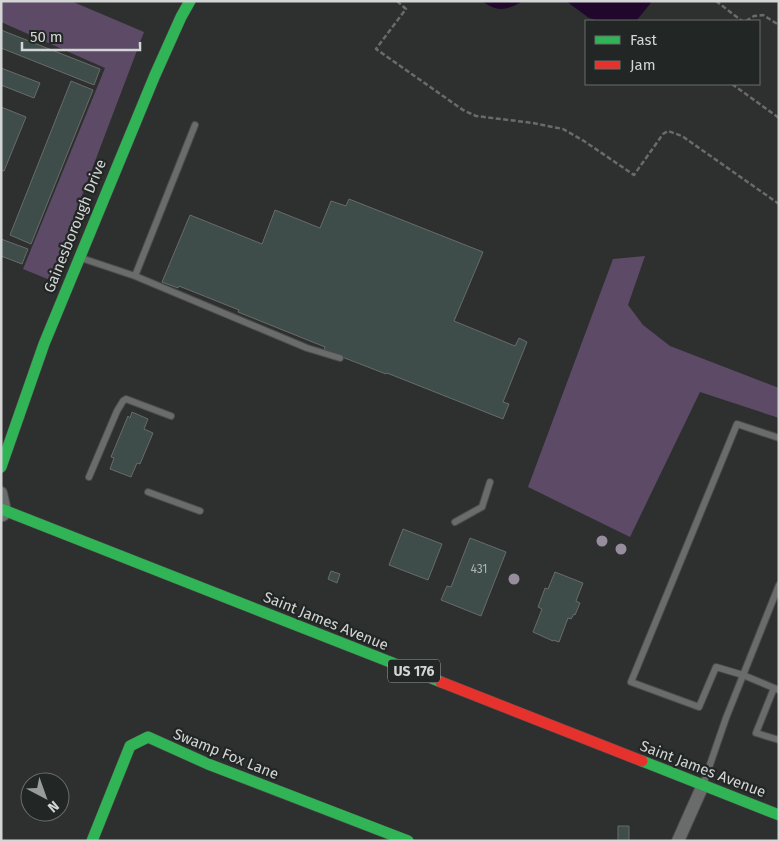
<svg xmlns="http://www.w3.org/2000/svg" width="780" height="842" font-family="'Fira Sans',sans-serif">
<rect width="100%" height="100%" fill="#2d302f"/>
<path fill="#5d4a66" d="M1,1H71L144,32L50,280L23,269L105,68L1,22Z
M645,256L628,305L643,325L670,346L779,388V418L700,392L630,537L528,487L613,259Z"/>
<path fill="#22072d" d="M482,1H523C507,10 498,13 482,1Z
M566,1H651L650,4L636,21H600L589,18Z"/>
<path fill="#3e4d4a" stroke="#686b6a" d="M1,30L100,69L94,85L1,48Z
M1,68L40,83L34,98L1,85Z
M71,81L93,90L31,244L10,235Z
M1,107L26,117L4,171L1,170Z
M349,199L483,252L454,321L515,346L519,338L527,342L503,402L509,404L503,419L387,373L386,374L324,350L325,347L238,312L239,310L179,286L178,288L162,282L190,215L262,244L275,210L320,228L331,201L346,206Z
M1,239L28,249L22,264L1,256Z
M132,412L148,419L144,429L153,433L140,464L137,463L131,477L110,469L114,458L111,457L128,416L130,418Z
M403,529L442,544L428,580L389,565Z
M470,538L506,552L481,616L441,600L447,586L451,587Z
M331,571L340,574L337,583L328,579Z
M555,572L583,583L576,601L580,603L575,615L574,614L571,619L568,618L559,642L553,640V641L533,632L542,609L538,607L545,588L548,589Z
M618,826H629V841H618Z"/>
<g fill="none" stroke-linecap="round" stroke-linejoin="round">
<g stroke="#4b4d4d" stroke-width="8">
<path id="lane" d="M81,258L135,276L195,125
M135,276L307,348L340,358
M779,438L737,424L631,682L699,707L716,667L743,675L779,690
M89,477L117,411L123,401L126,399L171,416
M148,492L200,511
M455,522L482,507L490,482
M774,688L756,733L779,740
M704,782L726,718L779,585"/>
</g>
<g stroke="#4b4d4d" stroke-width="14">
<path id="street" d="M1,493L5,511L3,515
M678,841L703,785"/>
</g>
<g stroke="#4b4d4d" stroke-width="12">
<path id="fast" d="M1,467L44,344L155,75L181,17L190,1
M1,509L441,682
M642,761L779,815
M92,841L130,746L148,737L208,764L408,841"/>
</g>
<g stroke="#4b4d4d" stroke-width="12">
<path id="jam" d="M441,682L642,761"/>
</g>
<path stroke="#696b6a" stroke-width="2.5" stroke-dasharray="5 2.5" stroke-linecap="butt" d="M397,1L406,9L376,49L463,110L476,116L533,123L563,129L584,141L634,175L663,134L668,131L682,136L779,204
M716,1L742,21
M746,21L754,16L763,15L779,25
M732,84L779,118"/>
<use href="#lane" stroke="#696c6b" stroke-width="6"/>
<use href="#street" stroke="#696c6b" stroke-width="12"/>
<use href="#fast" stroke="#30b455" stroke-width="11"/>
<use href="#jam" stroke="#e5322d" stroke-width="11"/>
</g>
<g fill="#978d9c">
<circle cx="602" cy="541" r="5.5"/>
<circle cx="621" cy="549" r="5.5"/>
<circle cx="514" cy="579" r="5.5"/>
</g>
<g text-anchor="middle" stroke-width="4.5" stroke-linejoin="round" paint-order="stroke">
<g font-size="12" fill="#aeb4b2">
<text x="479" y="573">431</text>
</g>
<rect fill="#222725" stroke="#9ea2a0" stroke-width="1" x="388" y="659.5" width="52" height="23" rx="4"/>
<g font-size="14" font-weight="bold" fill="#d3d6d5">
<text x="414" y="676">US 176</text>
</g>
<g font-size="15" fill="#d3d6d5" stroke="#222725">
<text transform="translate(75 226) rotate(-68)" y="5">Gainesborough Drive</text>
<text transform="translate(326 621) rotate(22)" y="5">Saint James Avenue</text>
<text transform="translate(226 754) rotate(22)" y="5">Swamp Fox Lane</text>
<text transform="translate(703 769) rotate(21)" y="5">Saint James Avenue</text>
</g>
</g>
<rect width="780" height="842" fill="none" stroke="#d3d6d5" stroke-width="5"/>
<rect x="585" y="20" width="175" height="65" fill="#222725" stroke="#696d6b"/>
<rect x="595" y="36" width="25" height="8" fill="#30b455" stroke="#696d6b"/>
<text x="630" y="45" font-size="15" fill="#d3d6d5">Fast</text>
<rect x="595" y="61" width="25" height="8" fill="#e5322d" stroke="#696d6b"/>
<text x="630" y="70" font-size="15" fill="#d3d6d5">Jam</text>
<g transform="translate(45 797) rotate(139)"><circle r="24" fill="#222725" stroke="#696d6b"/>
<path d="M0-4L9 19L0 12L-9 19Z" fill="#999c9b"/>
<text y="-8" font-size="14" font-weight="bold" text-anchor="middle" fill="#d3d6d5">N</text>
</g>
<path d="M22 42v8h118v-8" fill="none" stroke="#d3d6d5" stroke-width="2.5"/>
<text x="30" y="42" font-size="15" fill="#d3d6d5" stroke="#222725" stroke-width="4" paint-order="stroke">50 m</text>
</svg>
